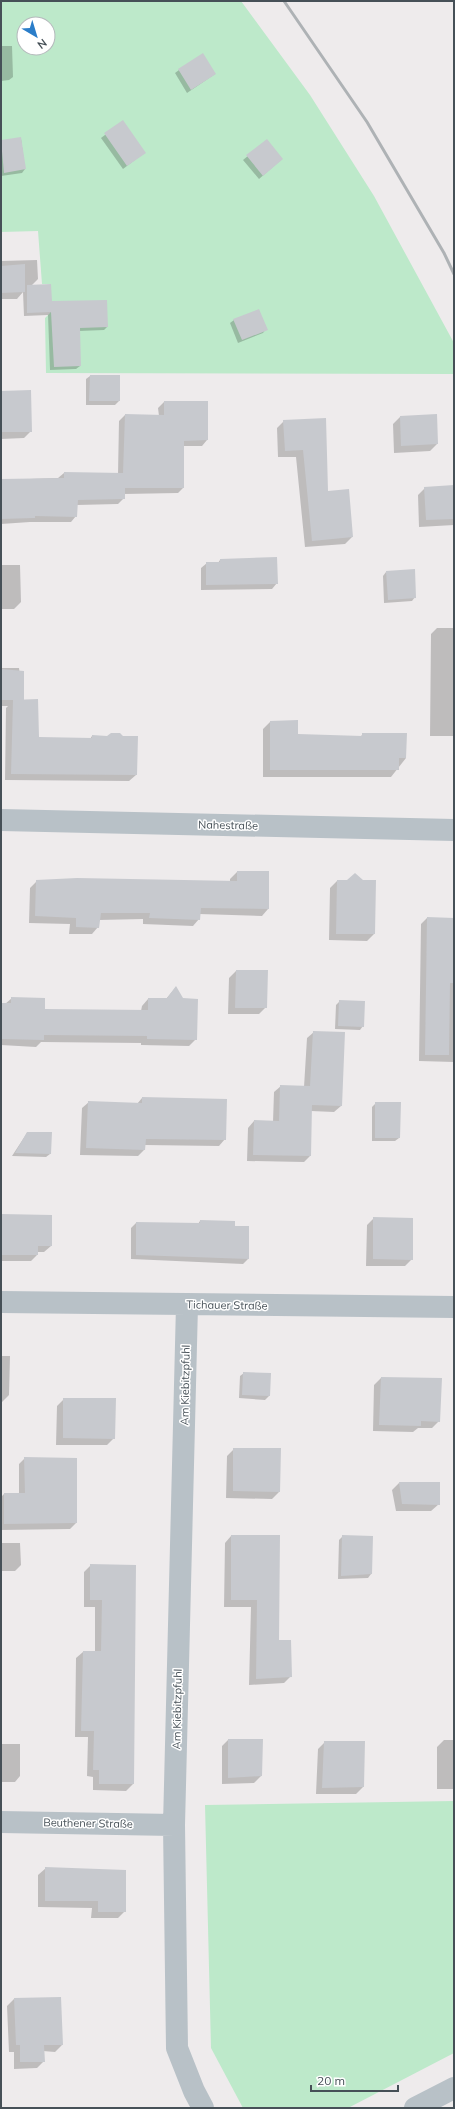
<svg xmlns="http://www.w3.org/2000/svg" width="455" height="2109" font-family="Mulish,sans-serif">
<rect width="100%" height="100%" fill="#eeebec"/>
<path fill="#bde9ca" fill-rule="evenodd" d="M1,1H241L310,95L374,196L454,343V374L46,373L45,318L51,312L50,284H42L38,231L1,232ZM24,24H48V48H24Z
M454,1801V2053L348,2108H243L211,2048L205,1805Z"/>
<path fill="#0003" d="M1,46H12L13,77L9,80L1,81Z
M179,70L215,74L187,93L175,73Z
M122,122L144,153L123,169L101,138Z
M21,139L25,169L22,173L1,176V141Z
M267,140L282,159L259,179L243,160Z
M37,260L38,279L31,286L51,302L107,327L104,330L79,331L80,366L76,369L50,370L48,315L24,316L23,292L17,299H1V261Z
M234,320L266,329L263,333L238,343L230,323Z
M90,376H119V401L115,405H86V379Z
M1,392L31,431L24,438L1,439Z
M164,402L207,440L202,446H183V488L178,493L124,494V498L118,504L77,505L76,516L71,522H30L1,524V480L58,478L64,473L118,474L119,421L125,415L159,416L158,408Z
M400,417L437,444L430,451L394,453L393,424Z
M325,419L327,492L352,537L345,544L305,547L296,457H278L277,428L284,421Z
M454,486V525L419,527L418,495L425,488Z
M220,560L277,583L272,589L201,590V568L207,563H218Z
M1,565H20L21,602L14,609H1Z
M386,572L415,597L412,601L384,603L383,576Z
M437,628H454V736H430L431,634Z
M1,668H19L23,699L38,738L90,739L92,736L136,775L129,781L5,780L6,708L8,706H1Z
M270,722L298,735L360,737L363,734H406V758L391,777H263V729Z
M237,872L268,909L262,916L199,914V919L193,926L143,924V919L99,920L98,927L92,934H69L70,924L29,923L30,888L37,881L230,882V879Z
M337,881H348L374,934L367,941L329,940L330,888Z
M427,918L454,919V1062L419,1061L421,924Z
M236,971H267L266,1007L259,1014H228L229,978Z
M176,987L196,1039L189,1046L141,1045V1043L41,1042L36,1047L1,1045V1004H5L12,998L44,1010L141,1011L142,1006L148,999H166Z
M340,1001L363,1026L360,1030L335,1029L336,1005Z
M314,1032L344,1033L341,1106L334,1112L311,1111L310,1156L304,1162L247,1161L248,1128L254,1121L273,1122L274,1092L281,1086L304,1087L307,1038Z
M142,1098L225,1139L219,1146L145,1145L144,1150L138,1156L80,1155L82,1108L89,1102L137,1104Z
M376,1103L399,1138L395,1141H372V1107Z
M27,1133L50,1154L46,1157L12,1156Z
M1,1215L51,1246L44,1252H37V1255L31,1261H1Z
M374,1218L412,1259L405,1266H366L367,1225Z
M200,1221L234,1227L248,1259L243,1264L131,1259V1228L136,1223L198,1224Z
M1,1356H10L9,1395L2,1402Z
M244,1373L270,1374L269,1396L265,1400L239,1398L240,1376Z
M381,1378L439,1421L432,1428H418L413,1432L373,1431L374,1385Z
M64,1399L114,1438L107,1445H56L57,1406Z
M234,1449L279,1492L272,1499L226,1498L227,1456Z
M25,1458L76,1523L70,1529L1,1530V1497L4,1494H19V1464Z
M399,1483L439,1504L431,1511H396L392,1490Z
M231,1536L278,1641L291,1676L284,1683L249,1685L251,1607H224L225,1543Z
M343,1536L371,1574L368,1578L338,1579L339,1540Z
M1,1543H20L21,1565L15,1571H1Z
M91,1565L135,1566L133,1784L126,1791L93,1790V1777L87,1776L88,1737H75L76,1658L83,1652H95V1607H84V1572Z
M228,1740L261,1776L254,1783L222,1784V1746Z
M444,1740H454V1789H437V1747Z
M325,1742L363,1787L356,1794H316L318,1749Z
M1,1744H20V1776L15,1782H1Z
M46,1868L125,1911L118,1918H91L92,1908L38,1907V1875Z
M14,1999L62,2045L55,2052L43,2051L44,2061L37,2068L14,2069V2052H9L7,2006Z"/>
<path fill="#c7c9ce" d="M203,53L216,74L191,90L178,69Z
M123,120L146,153L127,166L104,133Z
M21,137L26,169L4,173L1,140Z
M267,139L283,159L263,176L246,155Z
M25,264V292L1,293V266Z
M51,284L52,301L107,300L108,327L80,328L81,366L54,367L51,312L27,313V285Z
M259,309L268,330L242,340L233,319Z
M90,375H120V401H89Z
M31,390L32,432H1V391Z
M164,401H208V440L184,441V488H125V499L78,500L77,517L35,516V518L1,519V479L64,478V472L123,473L125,414L164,415Z
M437,414L438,444L401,446L400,416Z
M326,418L328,491L349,489L353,537L312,541L303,450L285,451L283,420Z
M454,485V519L426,520L424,487Z
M277,557L278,584L206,585V562H220V559Z
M415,569L416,598L388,600L386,571Z
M1,669L24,671V700H1Z
M38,699L39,737L92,738V735L107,736L111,733H120L123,736H138L137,775L11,774L13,700Z
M298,720V734L362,736V733H407L406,758H399V770H270V721Z
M237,871H269V909L201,908L200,920L149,918L150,913H101L99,928L76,927V918L35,916L36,880L77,878L237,881Z
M355,873L363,880H376L375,934H336L337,880H347Z
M427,917L454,918V983H450L449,1055H425Z
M236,970H268L267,1008H235Z
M176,986L183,998L198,999L197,1040L147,1039V1036L44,1035V1040L1,1039V1003H11V997L45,998V1009L148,1010V998H167Z
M339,1000L365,1001L364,1027L338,1026Z
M313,1031L345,1032L342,1106L312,1105L311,1156L253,1155L254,1120L279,1121L280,1085L310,1086Z
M142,1097L227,1099L226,1140L146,1139L145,1150L86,1148L88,1101L142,1103Z
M375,1102H401L400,1138H375Z
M27,1132H52L51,1154L15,1153Z
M1,1214L52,1215V1246H38V1255H1Z
M373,1217L413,1218V1260L373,1259Z
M200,1220L235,1221V1226H249V1259L136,1255V1222L200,1223Z
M243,1372L271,1373L270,1396L242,1395Z
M381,1377L442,1378L440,1422L421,1421V1426L379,1425Z
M63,1398H116L115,1439L63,1438Z
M233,1448H281L280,1492L233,1491Z
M24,1457L77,1458V1523L4,1524V1493H25Z
M399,1482H440V1505L402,1504Z
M231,1535H280L279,1640H291L292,1677L256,1679L257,1600H231Z
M342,1535L373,1536L372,1574L341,1576Z
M90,1564L136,1565L134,1784H99V1770H93L94,1731H81L83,1651H101L102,1600H90Z
M228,1739H263L262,1776L228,1778Z
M324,1741H365L364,1787L322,1788Z
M45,1867L126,1870V1912H98V1901H45Z
M61,1997L63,2045H44L45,2062H20V2045H16L14,1998Z"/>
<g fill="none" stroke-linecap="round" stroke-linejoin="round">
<path stroke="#b8c1c7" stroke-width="22" d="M1,820L454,830
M1,1302L454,1307
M187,1305L174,1825L177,2048L194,2091L203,2108
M1,1822L174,1825
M415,2108L454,2088"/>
<path stroke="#aeb2b5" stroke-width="3" d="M284,1L367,122L444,253L454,274"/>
</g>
<g text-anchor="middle" stroke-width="3" stroke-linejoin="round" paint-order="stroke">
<g font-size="11" fill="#465057" stroke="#fff">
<text transform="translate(228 825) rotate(1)" y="4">Nahestraße</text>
<text transform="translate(227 1305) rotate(1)" y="4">Tichauer Straße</text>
<text transform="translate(185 1385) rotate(-89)" y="4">Am Kiebitzpfuhl</text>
<text transform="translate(177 1709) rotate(-89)" y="4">Am Kiebitzpfuhl</text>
<text transform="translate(88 1823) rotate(1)" y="4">Beuthener Straße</text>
</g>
</g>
<rect width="455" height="2109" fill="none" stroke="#465057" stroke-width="4"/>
<g transform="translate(36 36) rotate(142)"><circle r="19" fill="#ffffff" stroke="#b5b9bc"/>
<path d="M0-3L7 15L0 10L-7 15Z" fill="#2a7dc9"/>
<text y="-6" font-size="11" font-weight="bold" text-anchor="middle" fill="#465057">N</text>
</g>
<path d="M311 2085v6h87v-6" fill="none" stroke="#465057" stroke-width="2"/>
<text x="317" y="2085" font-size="12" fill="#465057" stroke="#ffffff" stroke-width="3" paint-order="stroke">20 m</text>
</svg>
